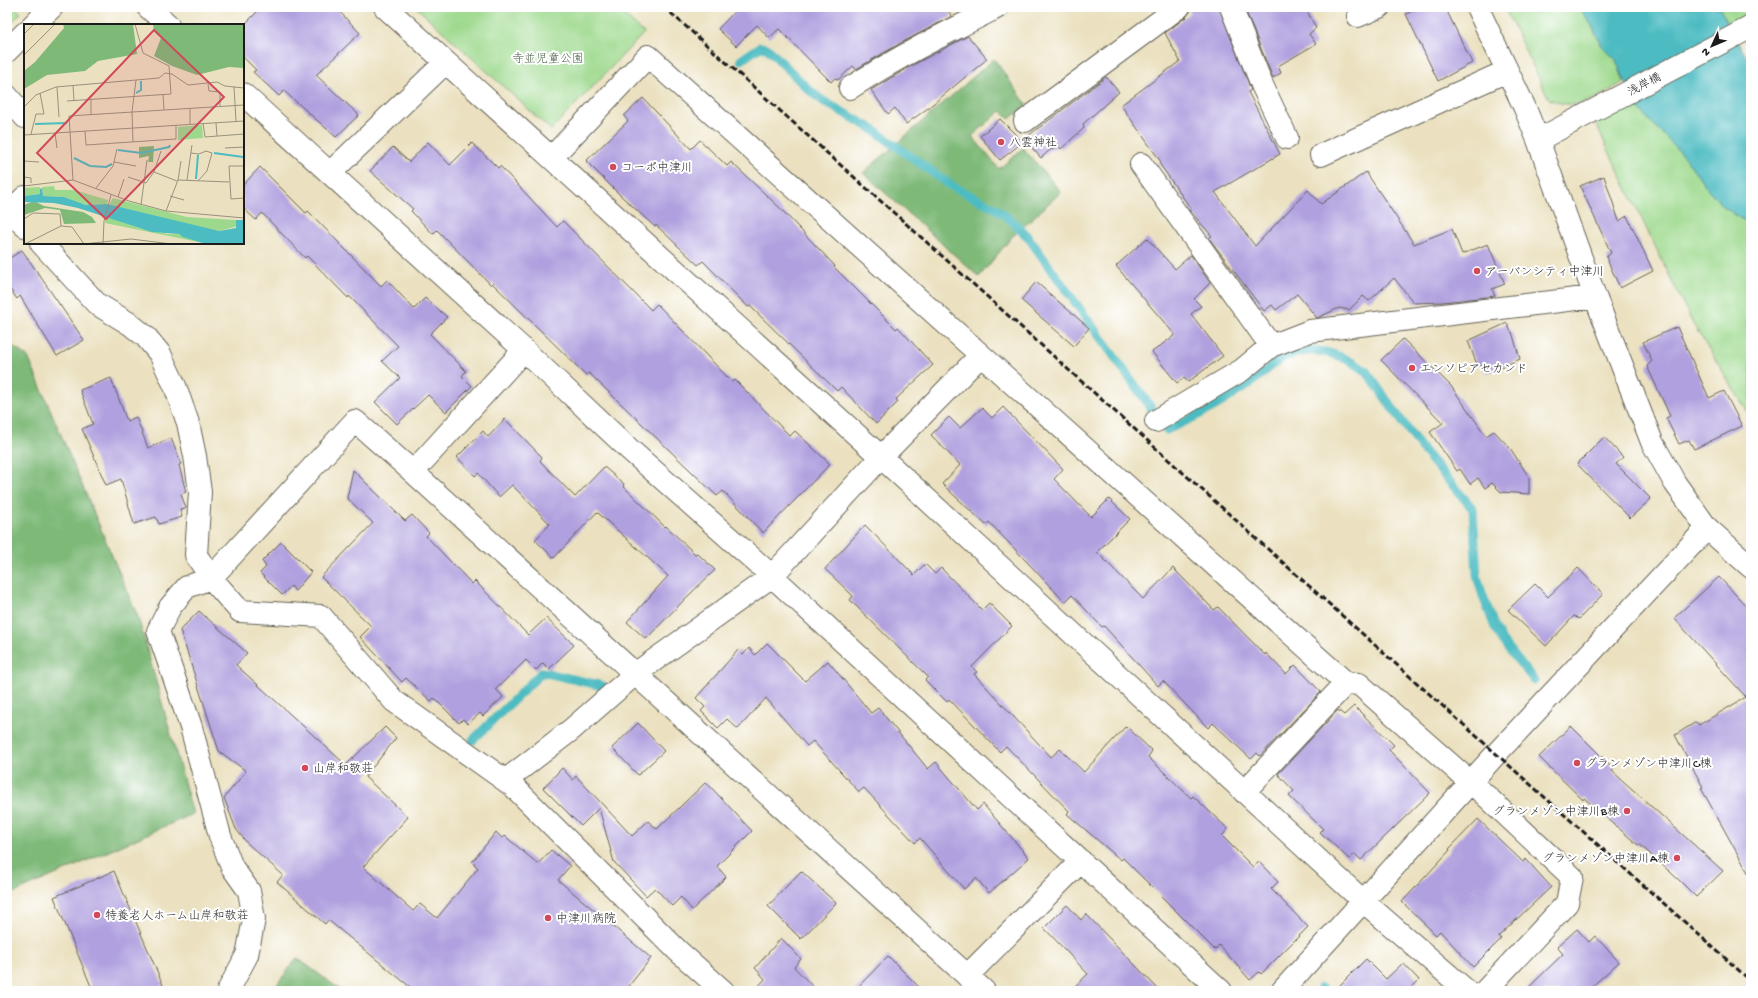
<svg xmlns="http://www.w3.org/2000/svg" width="1758" height="998" font-family="'Gochi Hand','Klee One',sans-serif">
<rect width="100%" height="100%" fill="#fff"/>
<filter id="ink" filterUnits="userSpaceOnUse"><feTurbulence type="fractalNoise" baseFrequency=".025" numOctaves="2"/><feDisplacementMap in="SourceGraphic" scale="8" xChannelSelector="R" yChannelSelector="G"/><feConvolveMatrix kernelMatrix="1 2 1 2 8 2 1 2 1" color-interpolation-filters="sRGB"/></filter>
<filter id="wash" filterUnits="userSpaceOnUse"><feTurbulence type="fractalNoise" baseFrequency=".012" numOctaves="4" result="noise"/><feDisplacementMap in="SourceGraphic" scale="16" xChannelSelector="R" yChannelSelector="G"/><feGaussianBlur stdDeviation="0.9" result="paint"/><feColorMatrix in="noise" values="0 0 0 0 0 0 0 0 0 0 0 0 0 0 0 0 0 1.4 0 .05"/><feComposite in="paint" operator="in"/></filter>
<g filter="url(#wash)">
<rect width="100%" height="100%" fill="#ebe1c0"/>
<path fill="#9dd98d" stroke="#5c7a54" d="M7,7H15L21,13L7,27Z
M416,7H615L644,33L551,130Z
M1504,7H1579L1591,24L1602,46L1616,60L1624,82C1597,97 1580,113 1549,99Z
M1719,7H1751V13L1728,26Z
M1634,102L1687,160L1707,188L1723,206L1741,219L1751,222V417L1693,324L1595,123Z"/>
<path fill="#7eb978" stroke="#4d6a4a" d="M994,59L1027,105L1009,119L1001,111L972,136L999,169L1023,148L1061,192L1011,238L979,277L863,173Z
M7,342L28,357L138,617L193,814L7,896V912Z
M297,958L342,991H272Z"/>
<path fill="#4dbcc2" stroke="#346c6f" d="M1579,7H1719L1751,65V222L1741,219L1723,206L1707,188L1687,160L1635,105L1616,60L1602,46L1591,24Z"/>
<g fill="none" stroke-linecap="round" stroke-linejoin="round">
<path stroke="#4dbcc2" stroke-width="9" d="M741,60L760,47L767,48L808,89L823,101L871,128L950,185L995,208L1012,221L1028,237L1152,409
M1166,430C1189,420 1213,409 1234,394C1244,388 1254,381 1263,373C1268,369 1273,364 1278,361C1308,342 1339,352 1366,371L1422,449L1473,509L1477,576L1483,596L1495,628L1502,641L1534,680
M473,740L542,672L603,686
M1321,988L1325,991"/>
</g>
<g id="blocks">
<path fill="#b0a0df" d="M262,7H335L360,33L316,75L359,115L336,137L284,91L279,96L253,72L256,70L243,57V26Z
M739,7H944L952,16L899,44L856,69L853,66L838,80L835,78L831,82L779,29L769,38L757,25L736,46L718,29Z
M1191,7H1219L1251,90L1248,92L1280,154L1215,192L1255,246L1308,190L1321,204L1366,172L1414,244L1452,229L1462,254L1488,244L1505,284L1492,289L1495,296L1443,302L1414,303L1394,278L1369,301L1363,296L1349,310L1339,308L1317,318L1297,294L1276,310L1272,305L1264,311L1209,238L1212,236L1189,210L1191,209L1159,163L1161,162L1121,105L1180,61L1165,33L1186,17L1190,12Z
M1244,7H1305L1316,28L1309,34L1316,44L1278,66L1281,73L1273,78Z
M1421,7H1445L1472,63L1438,81L1406,14Z
M968,36L987,59L928,108L906,124L895,108L888,114L871,90L911,66Z
M1106,77L1119,92L1083,124L1084,128L1061,149L1058,145L1052,150L1051,149L1041,158L1024,139Z
M643,98L691,149L700,140L727,166L731,162L780,208L835,266L834,267L896,329L898,327L933,365L896,399L898,402L876,424L841,387L837,391L750,306L748,307L703,261L698,265L656,225L655,227L619,194L586,161L628,121L624,116Z
M1000,119L1023,142L1000,160L980,136Z
M428,142L450,165L472,143L498,168L500,166L557,227L563,221L651,310L657,304L732,382L735,380L790,436L795,431L830,464L763,533L723,491L717,496L589,373L586,375L492,283L491,285L437,230L433,234L411,211L413,209L370,171L393,147L409,162Z
M260,167L306,213L308,211L381,286L387,280L414,309L425,298L447,317L430,334L466,371L462,376L472,386L446,412L428,395L397,424L375,402L400,378L382,361L398,346L349,296L348,298L307,256L305,258L262,213L256,220L243,208V185Z
M1604,176L1619,221L1627,216L1653,271L1620,288L1606,257L1611,253L1580,186Z
M1147,238L1175,269L1191,255L1210,283L1194,299L1201,306L1191,314L1223,356L1188,382L1184,378L1177,383L1152,352L1175,335L1116,266Z
M22,250L84,340L57,356L20,296L17,299L7,285V260Z
M1036,282L1089,328L1074,346L1021,300Z
M1507,323L1511,332H1512L1520,359L1488,373L1476,362L1468,341Z
M1677,327L1709,398L1724,391L1742,426L1694,449L1689,440L1679,444L1666,418L1670,416L1647,366L1652,361L1643,342Z
M1403,339L1451,386L1486,436L1494,431L1510,448L1529,477V494L1501,492L1492,483L1485,488L1478,478L1470,484L1460,469L1457,471L1430,432L1443,423L1381,360Z
M111,378L127,421L136,417L148,448L171,438L181,464L179,465L186,492L181,494L186,508L180,509L182,517L159,524L156,517L134,524L121,479L106,485L82,429L93,424L80,390Z
M1003,407L1063,469L1054,479L1091,517L1109,499L1130,519L1097,552L1143,599L1173,568L1214,610L1218,607L1265,655L1266,653L1286,674L1295,665L1321,692L1260,756L1257,753L1251,759L1213,723L1208,728L1163,681L1158,686L1104,626L1102,627L1072,595L1065,602L989,522L986,525L942,484L960,465L931,435L949,417L960,428L982,408L992,418Z
M505,419L542,457L540,461L575,497L604,467L624,484L623,486L665,527L666,526L695,554L697,553L715,570L685,599L646,639L627,622L668,576L597,512L554,558L535,540L550,524L512,485L499,497L478,473L475,476L457,457L483,431L488,437Z
M1604,437L1623,457L1616,464L1651,499L1630,518L1577,464Z
M353,470L405,521L412,515L429,533L426,536L472,584L475,581L528,635L546,618L574,645L549,669L543,663L536,670L526,660L496,689L503,697L483,716L480,713L468,724L463,719L459,723L434,698L431,701L406,678L402,682L360,637L371,626L321,577L373,523L347,498Z
M865,525L914,575L925,564L935,574L941,568L982,610L989,603L1012,626L972,667L977,672L974,674L1051,757L1060,749L1084,772L1126,726L1152,751L1148,757L1191,798L1193,796L1228,829L1222,836L1253,867L1259,862L1278,882L1271,889L1308,927L1261,974L1259,972L1250,980L1219,945L1215,950L1123,858L1121,860L1067,814L1069,811L1006,746L1000,752L949,699L947,702L925,680L928,677L850,600L853,596L825,569Z
M281,542L311,572L295,591L291,586L282,595L260,573L266,567L262,561Z
M1578,568L1603,594L1579,619L1574,616L1546,646L1508,610L1535,584L1548,597Z
M1719,577L1751,611V878L1701,788L1703,787L1675,735L1696,722L1699,725L1746,697L1674,618Z
M199,611L247,653L236,665L346,765L385,727L396,738L365,777L408,817L363,867L413,911L420,904L437,918L478,868L472,862L496,832L502,838L505,836L538,864L551,850L570,866L558,880L651,958L625,991H415L328,920L325,924L277,882L283,875L247,843L236,829L224,798L246,771L219,751L180,630Z
M767,643L805,681L828,661L871,713L878,708L928,769L936,762L977,810L983,804L1029,858L989,893L976,878L964,889L920,838L915,843L864,788L859,792L813,741L807,746L766,698L738,729L727,719L718,728L701,711L705,707L696,698L738,650L743,655L749,648L755,655Z
M1354,706L1394,745L1389,750L1430,793L1361,860L1355,854L1349,859L1320,832L1323,829L1289,796L1294,791L1278,774L1338,710L1344,715Z
M638,723L664,751L638,775L612,748Z
M1571,726L1614,769L1612,771L1723,871L1696,897L1679,880L1639,844L1638,845L1584,798L1583,800L1539,757Z
M562,768L573,780L576,776L632,836L648,821L657,829L706,782L752,831L717,866L726,877L692,910L681,897L672,906L655,888L646,896L614,862L599,808L581,826L543,788Z
M1478,819L1523,862L1526,859L1551,887L1499,936L1501,939L1473,967L1440,931L1436,935L1402,902L1450,850L1449,849Z
M114,871L163,985L151,991H93L54,897Z
M801,871L836,903L801,939L768,906Z
M1067,905L1081,920L1086,914L1160,991H1070L1088,974L1044,928Z
M1577,929L1589,942L1595,936L1619,962L1587,991H1525L1563,954L1557,947Z
M781,938L801,959L794,967L817,991H754L765,979L755,968Z
M888,956L923,991H854Z
M1366,959L1386,979L1403,963L1419,980L1408,991H1334Z"/>
</g>
</g>
<g filter="url(#ink)">
<use href="#blocks" fill-opacity="0" stroke="#646155" stroke-width="1"/>
<g fill="none" stroke-linecap="round" stroke-linejoin="round">
<g stroke="#646155" stroke-width="24">
<path id="minor" d="M148,7L168,25
M385,7L881,457L1363,901L1467,991
M1231,7L1262,85L1287,138
M1477,7L1524,106L1538,140L1596,299L1652,442L1675,483L1707,528L1751,567
M1358,16L1379,7
M33,25L52,7
M7,51L25,33
M850,88C899,56 946,33 998,7
M243,94L524,350L629,449L772,576L1221,991
M7,96L25,117
M1025,121L1179,7
M1538,140L1751,27
M1321,155L1507,71
M552,157L648,56L1346,683L1359,684L1485,795L1572,877L1567,903L1485,991
M1141,164L1271,346
M330,173L445,63
M7,208L25,226
M11,211L25,197
M41,243L97,304L130,324L146,337L160,354L175,386L188,423L195,456L200,492L196,555L211,578L240,611L321,616L394,701L513,786L678,951L723,991
M1156,421L1242,370L1271,346L1310,331L1576,299H1596
M413,472L524,350
M506,780L571,730L635,674L772,576L881,457L981,355
M1244,792L1346,683
M967,976L1081,861
M228,991L247,955L254,919L249,891L232,867L220,836L191,727L158,631L170,607L187,587L211,578L355,421L413,472L984,991
M1282,991L1496,754L1707,528"/>
</g>
<use href="#minor" stroke="#fff" stroke-width="22"/>
<path stroke="#1c1c1c" stroke-width="3" stroke-dasharray="6 3" stroke-linecap="butt" d="M664,7C1027,331 1387,658 1751,981"/>
</g>
</g>
<g fill="#d1495b" stroke="#fff" stroke-width="1.5">
<circle cx="1001" cy="142" r="4"/>
<circle cx="613" cy="167" r="4"/>
<circle cx="1477" cy="271" r="4"/>
<circle cx="1412" cy="368" r="4"/>
<circle cx="1577" cy="763" r="4"/>
<circle cx="305" cy="768" r="4"/>
<circle cx="1627" cy="811" r="4"/>
<circle cx="1677" cy="858" r="4"/>
<circle cx="97" cy="915" r="4"/>
<circle cx="548" cy="918" r="4"/>
</g>
<g text-anchor="middle" stroke-width="4" stroke-linejoin="round" paint-order="stroke">
<g font-size="12" fill="#495e44" stroke="#fff">
<text x="548" y="62">寺並児童公園</text>
</g>
<g font-size="12" fill="#1c1c1c" stroke="#fff">
<text transform="translate(1644 84) rotate(-28)" y="4">浅岸橋</text>
</g>
<g font-size="12" fill="#1c1c1c" stroke="#fff" text-anchor="start">
<text x="1009" y="146">八雲神社</text>
<text x="621" y="171">コーポ中津川</text>
<text x="1485" y="275">アーバンシティ中津川</text>
<text x="1420" y="372">エンソピアセカンド</text>
<text x="1585" y="767">グランメゾン中津川C棟</text>
<text x="313" y="772">山岸和敬荘</text>
<text x="1619" y="815" text-anchor="end">グランメゾン中津川B棟</text>
<text x="1669" y="862" text-anchor="end">グランメゾン中津川A棟</text>
<text x="105" y="919">特養老人ホーム山岸和敬荘</text>
<text x="556" y="922">中津川病院</text>
</g>
</g>
<g transform="translate(24 24)">
<rect width="220" height="220" fill="#ebe1c0"/>
<path d="M178,101L179,114L154,116V103ZM30,162L31,166H50L84,176L83,180L62,181L40,173L19,172L18,163ZM16,163V170L0,172V164ZM89,174L163,193L212,196L214,202L195,207L173,203L85,181ZM82,192L115,204L144,210H154L179,219L81,199Z" fill="#9dd98d"/>
<path d="M39,0H109L113,30L74,37L61,47L23,51L0,65V47L11,38L40,4ZM129,0H220V44L205,43L173,51L148,42L130,32L137,14L130,7ZM130,122L129,138H124L125,132L115,134V123ZM10,177L20,182L59,188L68,193L72,199L40,200L36,186L21,184L0,191V181Z" fill="#7eb978"/>
<path d="M18,164L19,172L40,173L62,181L83,180L195,207L212,204V196H219L220,220L179,219L159,213L155,210L128,208L54,184L30,179L0,178V172L16,170V165Z" fill="#4dbcc2"/>
<path fill="none" stroke="#4dbcc2" stroke-width="2" d="M112,69L117,66V57M11,100L43,99M94,126L117,129L145,123L146,121M190,129L219,133M50,134L66,142L82,143L88,140M172,155L174,131"/>
<path fill="none" stroke="#98927e" stroke-width="1" d="M0,10L10,0M0,31L31,0M184,60L185,67L196,68V83M49,61L50,76M33,63L35,93M210,63L212,97M139,70L140,86M67,75V91M43,77L147,70L145,42L119,29L111,0M0,83L12,71L32,63L135,54L141,49L148,50L164,61L193,58L201,62L220,64M179,99L181,113L220,110M192,99L193,112M166,100V85M61,107L62,121L152,115V101M31,109L33,124M7,110L12,90H20L16,69M0,111L220,97M109,118L108,88L112,56M201,124L220,123V127M167,129L175,130L182,127L188,129L183,147L174,157M0,137L15,138M90,138L112,142M220,142H205L207,175L220,174M130,148L137,127M0,153L7,154V159M104,153L122,159L130,148L153,157M49,156L45,92L220,81M154,156L205,158M163,156L168,121M0,162L49,156L105,177L142,187L220,194M72,164L89,142L93,125M146,172L160,176M94,173L100,155M117,181L123,136M142,187L154,156L157,137M0,195L9,189L36,190L37,202M1,220L37,202L48,203L60,220M59,220L107,215L148,220M79,220L80,197L87,171"/>
<path fill="#d1495b" fill-opacity="0.15" stroke="#d1495b" stroke-width="2" d="M130,6L200,73L82,195L13,129Z"/>
<rect width="220" height="220" fill="none" stroke="#1c1c1c" stroke-width="2"/>
</g>
<rect width="1758" height="998" fill="none" stroke="#fff" stroke-width="24"/>
<g transform="translate(1712 46) rotate(226)" stroke="#ffffff" stroke-width="3" paint-order="stroke">
<path d="M0-3L7 15L0 10L-7 15Z" fill="#1c1c1c"/>
<text y="-6" font-size="11" font-weight="bold" text-anchor="middle" fill="#1c1c1c">N</text>
</g>
</svg>
